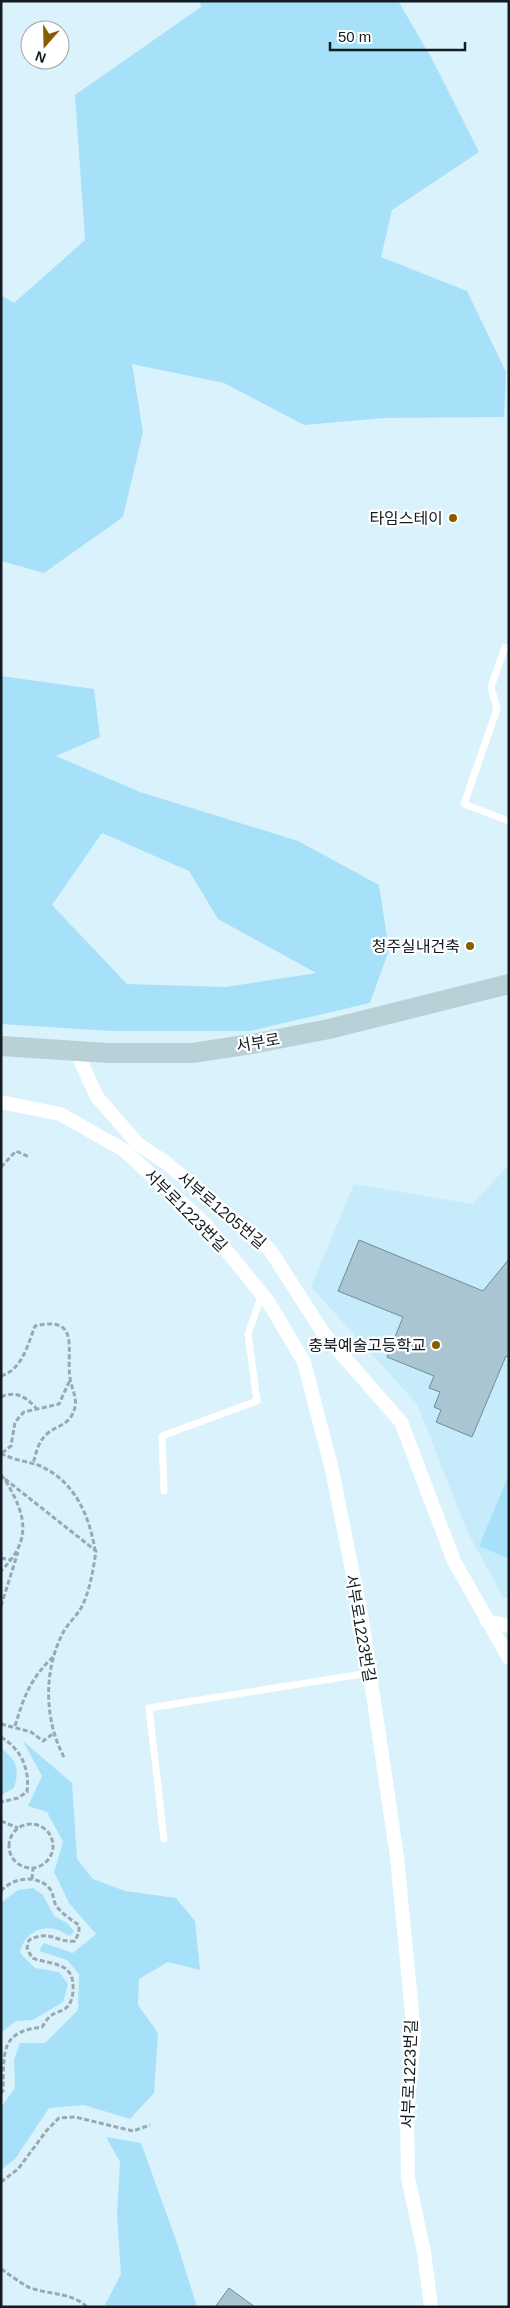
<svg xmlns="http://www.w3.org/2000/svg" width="510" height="2308" font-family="Helvetica,'Noto Sans KR',sans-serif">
<rect width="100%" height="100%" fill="#daf2fc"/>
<path fill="#c6ecfc" d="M509,1165V1599L503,1597L468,1533L417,1404L311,1287L354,1184L472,1204Z"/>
<path fill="#a7e1f9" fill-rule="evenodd" d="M200,1H398L431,57L479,152L392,210L381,257L467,291L506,372L504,417L384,418L304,425L224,383L132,364L143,432L123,517L44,573L1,561V295L14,303L85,240L75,95L201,7Z
M1,676L94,689L100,737L56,756L140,792L298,841L379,885L389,950L370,1003L250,1031H111L1,1024ZM102,833L189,871L218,919L316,973L226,987L127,984L52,905Z
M509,1474V1559L479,1546Z
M23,1741L72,1783L77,1859L93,1879L125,1891L176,1898L195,1921L200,1970L168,1962L139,1979L138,2005L158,2033L154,2093L130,2119L84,2105L49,2108L15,2159L1,2170V2107L15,2088L14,2060L20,2043H45L78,2010L79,1974L67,1960L39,1951L44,1943L73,1953L96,1934L69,1903L54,1872L63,1842L47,1812L28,1806L42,1776Z
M1,1748C17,1761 20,1768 14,1788L1,1795Z
M33,1888L43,1895L54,1916L67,1923L74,1931L70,1936C65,1934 60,1930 55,1929C38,1925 23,1936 20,1953L35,1968L59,1972L68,1984L63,2002L33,2020L16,2021L1,2033V1903L18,1890Z
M106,2137L141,2143L177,2243L197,2307H104L121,2274L117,2215L120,2162Z"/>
<path fill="#a8c5d1" stroke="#718c98" d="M359,1240L483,1291L509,1259V1357L506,1356L472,1437L436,1422L441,1410L434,1407L440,1392L429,1388L434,1376L387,1357L403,1317L338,1291Z
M229,2288L255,2307H215Z"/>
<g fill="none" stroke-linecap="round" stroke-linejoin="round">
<path stroke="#97aab2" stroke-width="3" stroke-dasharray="5 2.5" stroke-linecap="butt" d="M1,1167L16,1151L29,1157
M1,1376C22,1370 28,1344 35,1326C81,1315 66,1350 70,1378C72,1392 80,1400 72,1415C66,1426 56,1426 48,1433C38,1441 36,1453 33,1464
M1,1397C16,1390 26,1397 36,1408
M1,1453C12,1460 26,1461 38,1465C74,1480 89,1514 95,1550
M2,1453L11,1446L15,1422L24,1412L59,1404L70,1380
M1,1475C7,1481 10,1489 14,1496C29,1526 25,1547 1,1571
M5,1479L96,1551C93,1570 90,1592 80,1610C75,1617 68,1624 64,1631C43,1669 44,1720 64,1757
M1,1558L11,1560
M1,1606L18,1552
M1,1724L31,1732L43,1741L54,1733
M15,1726C24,1696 31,1678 53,1657
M1,1737C21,1749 30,1769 27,1792L18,1798L1,1802
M1,1821L18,1828
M9 1846a22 22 0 1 1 44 0a22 22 0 1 1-44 0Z
M32,1879L33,1868
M1,1891C13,1877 38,1874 50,1889C54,1894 53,1902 57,1907C63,1914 71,1920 79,1925V1932L75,1941C55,1943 52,1929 29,1940L27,1948L32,1958C51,1965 75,1961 73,1990C73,1996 71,2004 66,2008C63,2011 56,2012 52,2015C48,2017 45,2023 42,2027C0,2032 4,2051 3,2091L1,2093
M1,2182L18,2169L47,2130L59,2118L75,2117L133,2131L150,2125
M1,2269C10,2275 19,2282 28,2287C48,2295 72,2292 87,2307"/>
<path stroke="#fff" stroke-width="7" d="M505,647L491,687L497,709L464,804L509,821
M164,1491L162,1436L257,1401L248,1334L262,1294
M164,1839L149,1708L369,1673"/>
<path stroke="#fff" stroke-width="14" d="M76,1051L97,1097L138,1144L165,1162L270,1250L324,1334L401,1422L454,1561L509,1658
M1,1102L60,1114L124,1150L205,1224L269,1303L304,1362L332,1470L362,1620L397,1857L414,2034L407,2116L408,2178L424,2252L431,2307
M487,1621L509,1626"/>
<path stroke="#bad0d7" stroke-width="20" d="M1,1046L108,1053H192L252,1044L329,1029L509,984"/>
</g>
<g fill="#8a5c00" stroke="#fff" stroke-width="2">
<circle cx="453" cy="518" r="5"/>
<circle cx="470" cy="946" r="5"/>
<circle cx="436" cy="1345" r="5"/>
</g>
<g text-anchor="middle" stroke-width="4.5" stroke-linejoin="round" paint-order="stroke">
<g font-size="16" fill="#121c21" stroke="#fff" text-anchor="end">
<text x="443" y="524">타임스테이</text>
<text x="460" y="952">청주실내건축</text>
<text x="426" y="1351">충북예술고등학교</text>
</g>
<g font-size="16" fill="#121c21" stroke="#fff">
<text transform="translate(258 1042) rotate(-10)" y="6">서부로</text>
<text transform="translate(186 1210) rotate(45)" y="6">서부로1223번길</text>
<text transform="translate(222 1210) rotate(40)" y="6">서부로1205번길</text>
<text transform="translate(361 1628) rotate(80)" y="6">서부로1223번길</text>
<text transform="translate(409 2074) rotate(-88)" y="6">서부로1223번길</text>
</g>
</g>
<rect width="510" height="2308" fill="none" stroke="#121c21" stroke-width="5"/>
<g transform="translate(45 45) rotate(200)"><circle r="24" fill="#ffffff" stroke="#a0a4a6"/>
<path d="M0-4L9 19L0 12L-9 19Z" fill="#8a5c00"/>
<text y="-8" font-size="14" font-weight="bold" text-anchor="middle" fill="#121c21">N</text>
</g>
<path d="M330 42v8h135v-8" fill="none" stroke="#121c21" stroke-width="2.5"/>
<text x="338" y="42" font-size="15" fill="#121c21" stroke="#ffffff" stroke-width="4" paint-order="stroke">50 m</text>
</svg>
